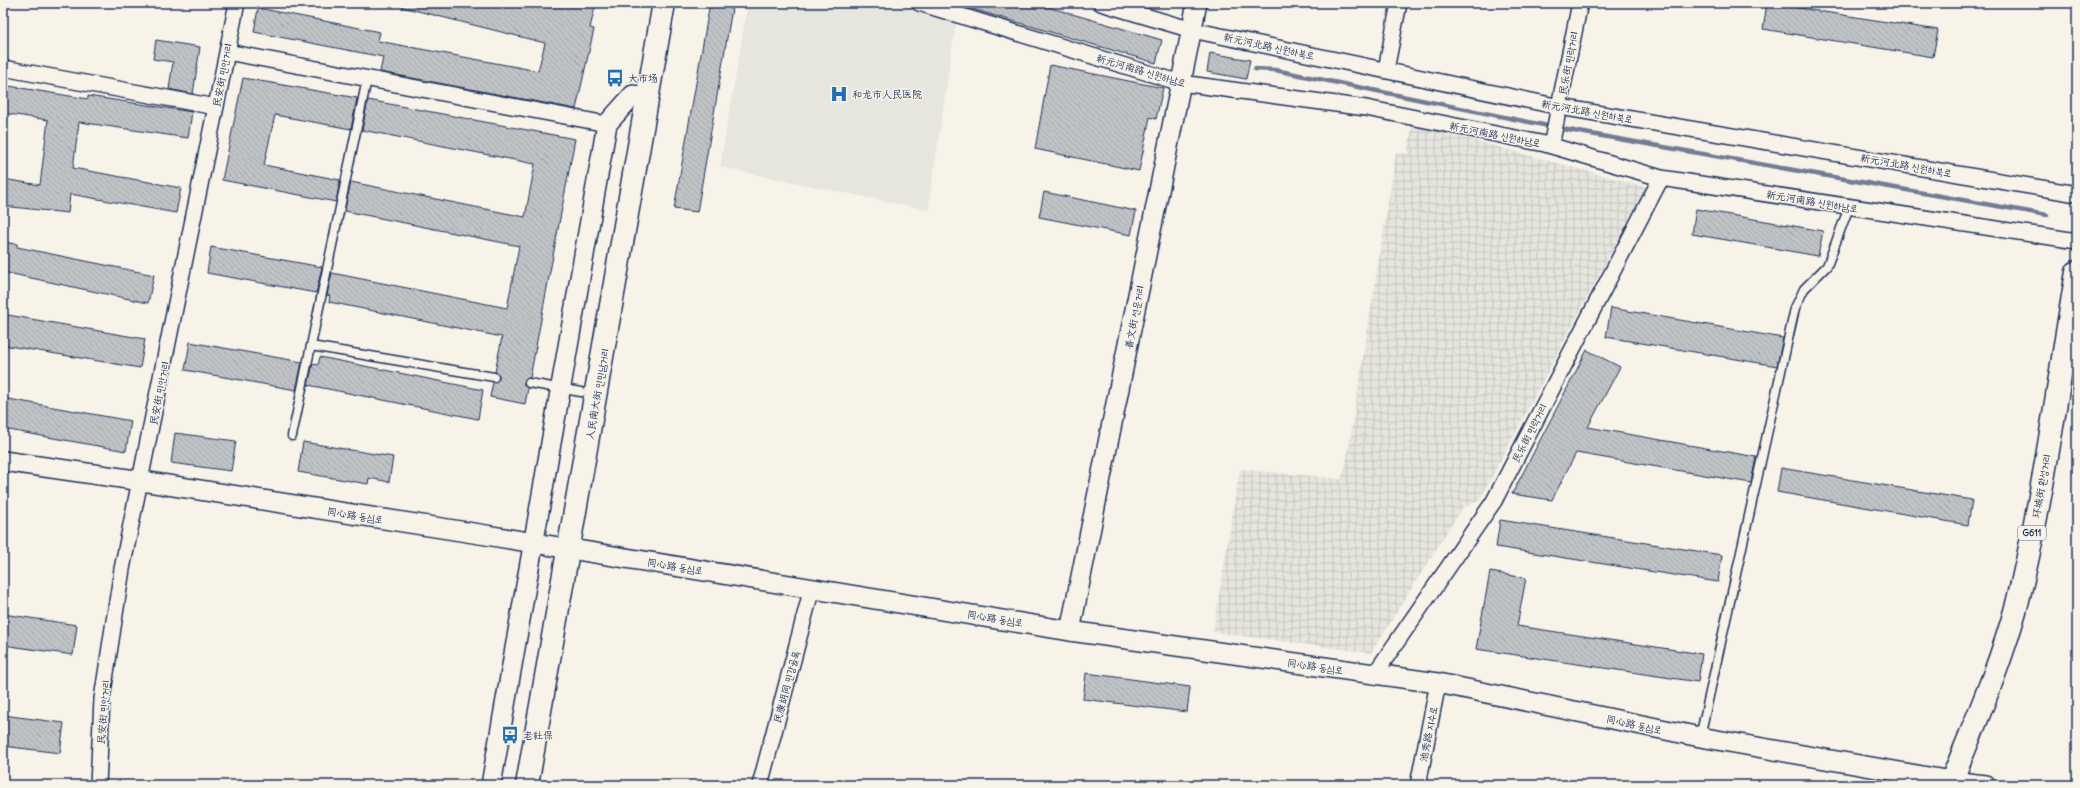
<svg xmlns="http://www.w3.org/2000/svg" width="2080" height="788" font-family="Delius,'LXGW WenKai TC','Poor Story',sans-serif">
<defs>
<pattern id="industrial-grid" width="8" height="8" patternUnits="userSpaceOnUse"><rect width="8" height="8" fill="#e6e5de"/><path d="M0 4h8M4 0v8" fill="none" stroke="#c5c5c1"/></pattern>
<pattern id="building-back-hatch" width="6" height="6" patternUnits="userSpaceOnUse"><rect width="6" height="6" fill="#c0c3c5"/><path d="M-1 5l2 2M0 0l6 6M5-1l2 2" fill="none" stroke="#a4a8ac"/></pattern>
</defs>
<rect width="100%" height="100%" fill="#f7f3e8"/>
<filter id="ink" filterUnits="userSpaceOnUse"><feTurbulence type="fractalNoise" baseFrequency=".025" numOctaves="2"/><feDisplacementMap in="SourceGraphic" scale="8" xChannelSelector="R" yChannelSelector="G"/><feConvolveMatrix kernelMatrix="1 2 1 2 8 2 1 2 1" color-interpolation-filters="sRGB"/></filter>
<g filter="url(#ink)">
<path fill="#e6e5de" d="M748,3H894L956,21L928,210L720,167Z"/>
<path fill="url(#industrial-grid)" d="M1413,124L1646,187L1479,501L1462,508L1371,653L1213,632L1240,469L1341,479L1346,464L1396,153H1407Z"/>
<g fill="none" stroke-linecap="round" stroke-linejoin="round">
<path stroke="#727c95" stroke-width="4.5" d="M1255,69L1275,70L1568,130L2047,215"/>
</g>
<path fill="url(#building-back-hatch)" stroke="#1b2f5e" d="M403,3H502L520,7V3H596L590,28L594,29L576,109L380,72L383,57L254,32L258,8L380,32L378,41L538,71L545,43L402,7Z
M710,3H733L697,212L674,209Z
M963,3H1034L1162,40L1156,63L962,6Z
M1767,3L1938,30L1933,57L1763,29Z
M156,40L200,47L193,94L169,89L173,62L153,59Z
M1210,53L1250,60L1246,79L1207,72Z
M1050,65L1163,88L1156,119L1150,117L1139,171L1035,149Z
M243,78L357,98L351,129L275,115L264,165L340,180L336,202L222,180Z
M3,85L88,99V96L192,112L188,138L79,122L73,168L181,188L176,213L70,194L68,213L3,206V179L40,185L48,120L3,113Z
M368,100L575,139L530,378L524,382V385L528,388L525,404L490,397L493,382L499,378V375L495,372L502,337L329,302L330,296L327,295L332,273L507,308L519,246L345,211L346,204L351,182L525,217L535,164L362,130Z
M1044,192L1136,211L1131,235L1039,217Z
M1696,209L1823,231L1818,256L1692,234Z
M3,242L17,244V247L154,275L148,303L3,272Z
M211,247L322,267L316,293L207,273Z
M1611,308L1783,338L1777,366L1606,337Z
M8,315L145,339L140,368L3,345Z
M190,342L302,362L296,390L185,370Z
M1587,350L1620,367L1588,427L1756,457L1751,483L1576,453L1552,500L1512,494Z
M320,357L483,390L478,419L308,385L313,364L318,365Z
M3,398L131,421L126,451L3,429Z
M175,433L236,441L231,471L171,463Z
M303,442L393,457L389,482L369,478L368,484L298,472Z
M1781,468L1972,500L1968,525L1777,492Z
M1500,520L1722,555L1718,582L1496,547Z
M1490,572L1526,578L1517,626L1702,654L1698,682L1476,649Z
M3,614L77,625L73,655L3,645Z
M1086,673L1190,687L1187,712L1083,699Z
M3,715L64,723L60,753L3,746Z"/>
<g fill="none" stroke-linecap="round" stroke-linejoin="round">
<g stroke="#1b2f5e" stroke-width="11">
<path id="service" d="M311,346L494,377
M529,383L581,392
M292,436L367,79
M1700,737L1795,308L1804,289L1827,266L1849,207"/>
</g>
<g stroke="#1b2f5e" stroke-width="18">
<path id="minor" d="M919,3L1181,83L1366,108L1545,144L1661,178L2077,241
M1101,3L1192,30L1560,107L2077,194
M227,52L607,124
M3,68L216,107
M1386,70L1399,3
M1551,146L1580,3
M1374,675L1494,501L1661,178
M98,785L102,699L122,569L237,3
M760,785L812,588
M1418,785L1438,683"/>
</g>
<g stroke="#1b2f5e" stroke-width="22">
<path id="tertiary" d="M3,461L142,481L486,535L1070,631L1438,683L1700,737L1951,781L1985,785
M1070,631L1197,3
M491,785L607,124L633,95"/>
</g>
<g stroke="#1b2f5e" stroke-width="25">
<path id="primary" d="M527,785L664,3"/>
</g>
<g stroke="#1b2f5e" stroke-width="25">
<path id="trunk" d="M1950,785C1974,725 2000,667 2017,604C2044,496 2058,382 2077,272"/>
</g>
<use href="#service" stroke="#f7f3e8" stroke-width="8"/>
<use href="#minor" stroke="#f7f3e8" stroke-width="15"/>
<use href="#tertiary" stroke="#f7f3e8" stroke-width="19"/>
<use href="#primary" stroke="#f7f3e8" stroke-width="22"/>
<use href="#trunk" stroke="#f7f3e8" stroke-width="22"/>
</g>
</g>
<defs>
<g id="bus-bare" transform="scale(1.38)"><path d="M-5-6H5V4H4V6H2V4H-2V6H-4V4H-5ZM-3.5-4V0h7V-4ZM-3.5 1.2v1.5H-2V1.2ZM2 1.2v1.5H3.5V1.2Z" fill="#1f6fb2" stroke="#f7f3e8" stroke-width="2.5" paint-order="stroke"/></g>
<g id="hospital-bare" transform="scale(1.38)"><path d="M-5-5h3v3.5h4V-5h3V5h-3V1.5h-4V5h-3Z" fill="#1f6fb2" stroke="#f7f3e8" stroke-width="2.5" paint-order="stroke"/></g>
</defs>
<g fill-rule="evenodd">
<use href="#bus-bare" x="615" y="78"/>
<use href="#hospital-bare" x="839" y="94"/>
<use href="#bus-bare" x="510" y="735"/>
</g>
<g text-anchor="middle" stroke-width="3" stroke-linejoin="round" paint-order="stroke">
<rect fill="#f7f3e8" stroke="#5d6a87" stroke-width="1" x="2018" y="526" width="28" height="14" rx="3"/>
<g font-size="9" font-weight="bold" fill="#1b2f5e">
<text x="2032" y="536">G611</text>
</g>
<g font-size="10" fill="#1b2f5e" stroke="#f7f3e8">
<text transform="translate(1269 46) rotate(12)" y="4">新元河北路 신원하북로</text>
<text transform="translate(1568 63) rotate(-79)" y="4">民乐街 민락거리</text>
<text transform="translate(1141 70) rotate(16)" y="4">新元河南路 신원하남로</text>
<text transform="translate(222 75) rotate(-79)" y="4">民安街 민안거리</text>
<text transform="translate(1587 111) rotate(10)" y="4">新元河北路 신원하북로</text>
<text transform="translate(1495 134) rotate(11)" y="4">新元河南路 신원하남로</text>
<text transform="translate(1906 165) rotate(10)" y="4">新元河北路 신원하북로</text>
<text transform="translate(1812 201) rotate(9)" y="4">新元河南路 신원하남로</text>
<text transform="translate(1134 317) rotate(-79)" y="4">善文街 선문거리</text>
<text transform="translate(159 393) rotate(-79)" y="4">民安街 민안거리</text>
<text transform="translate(597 394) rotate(-80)" y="4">人民南大街 인민남거리</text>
<text transform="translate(1529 433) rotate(-63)" y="4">民乐街 민락거리</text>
<text transform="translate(2041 486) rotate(-80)" y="4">环城街 환성거리</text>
<text transform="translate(355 515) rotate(9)" y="4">同心路 동심로</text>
<text transform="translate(675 566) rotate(9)" y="4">同心路 동심로</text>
<text transform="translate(995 618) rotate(9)" y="4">同心路 동심로</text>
<text transform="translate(1315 666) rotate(8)" y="4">同心路 동심로</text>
<text transform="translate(786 687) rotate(-75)" y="4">民康胡同 민강골목</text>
<text transform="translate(103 712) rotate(-85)" y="4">民安街 민안거리</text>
<text transform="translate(1634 724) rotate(12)" y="4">同心路 동심로</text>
<text transform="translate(1428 734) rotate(-79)" y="4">池秀路 지수로</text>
</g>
<g font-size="10" fill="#1b2f5e" stroke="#f7f3e8" text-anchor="start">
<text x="628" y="82">大市场</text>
<text x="852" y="98">和龙市人民医院</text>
<text x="523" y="739">老社保</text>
</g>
</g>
<rect width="2080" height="788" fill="none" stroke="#f7f3e8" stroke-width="16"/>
<rect x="8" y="8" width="2064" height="772" fill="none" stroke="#1b2f5e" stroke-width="1.5" filter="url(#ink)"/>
</svg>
